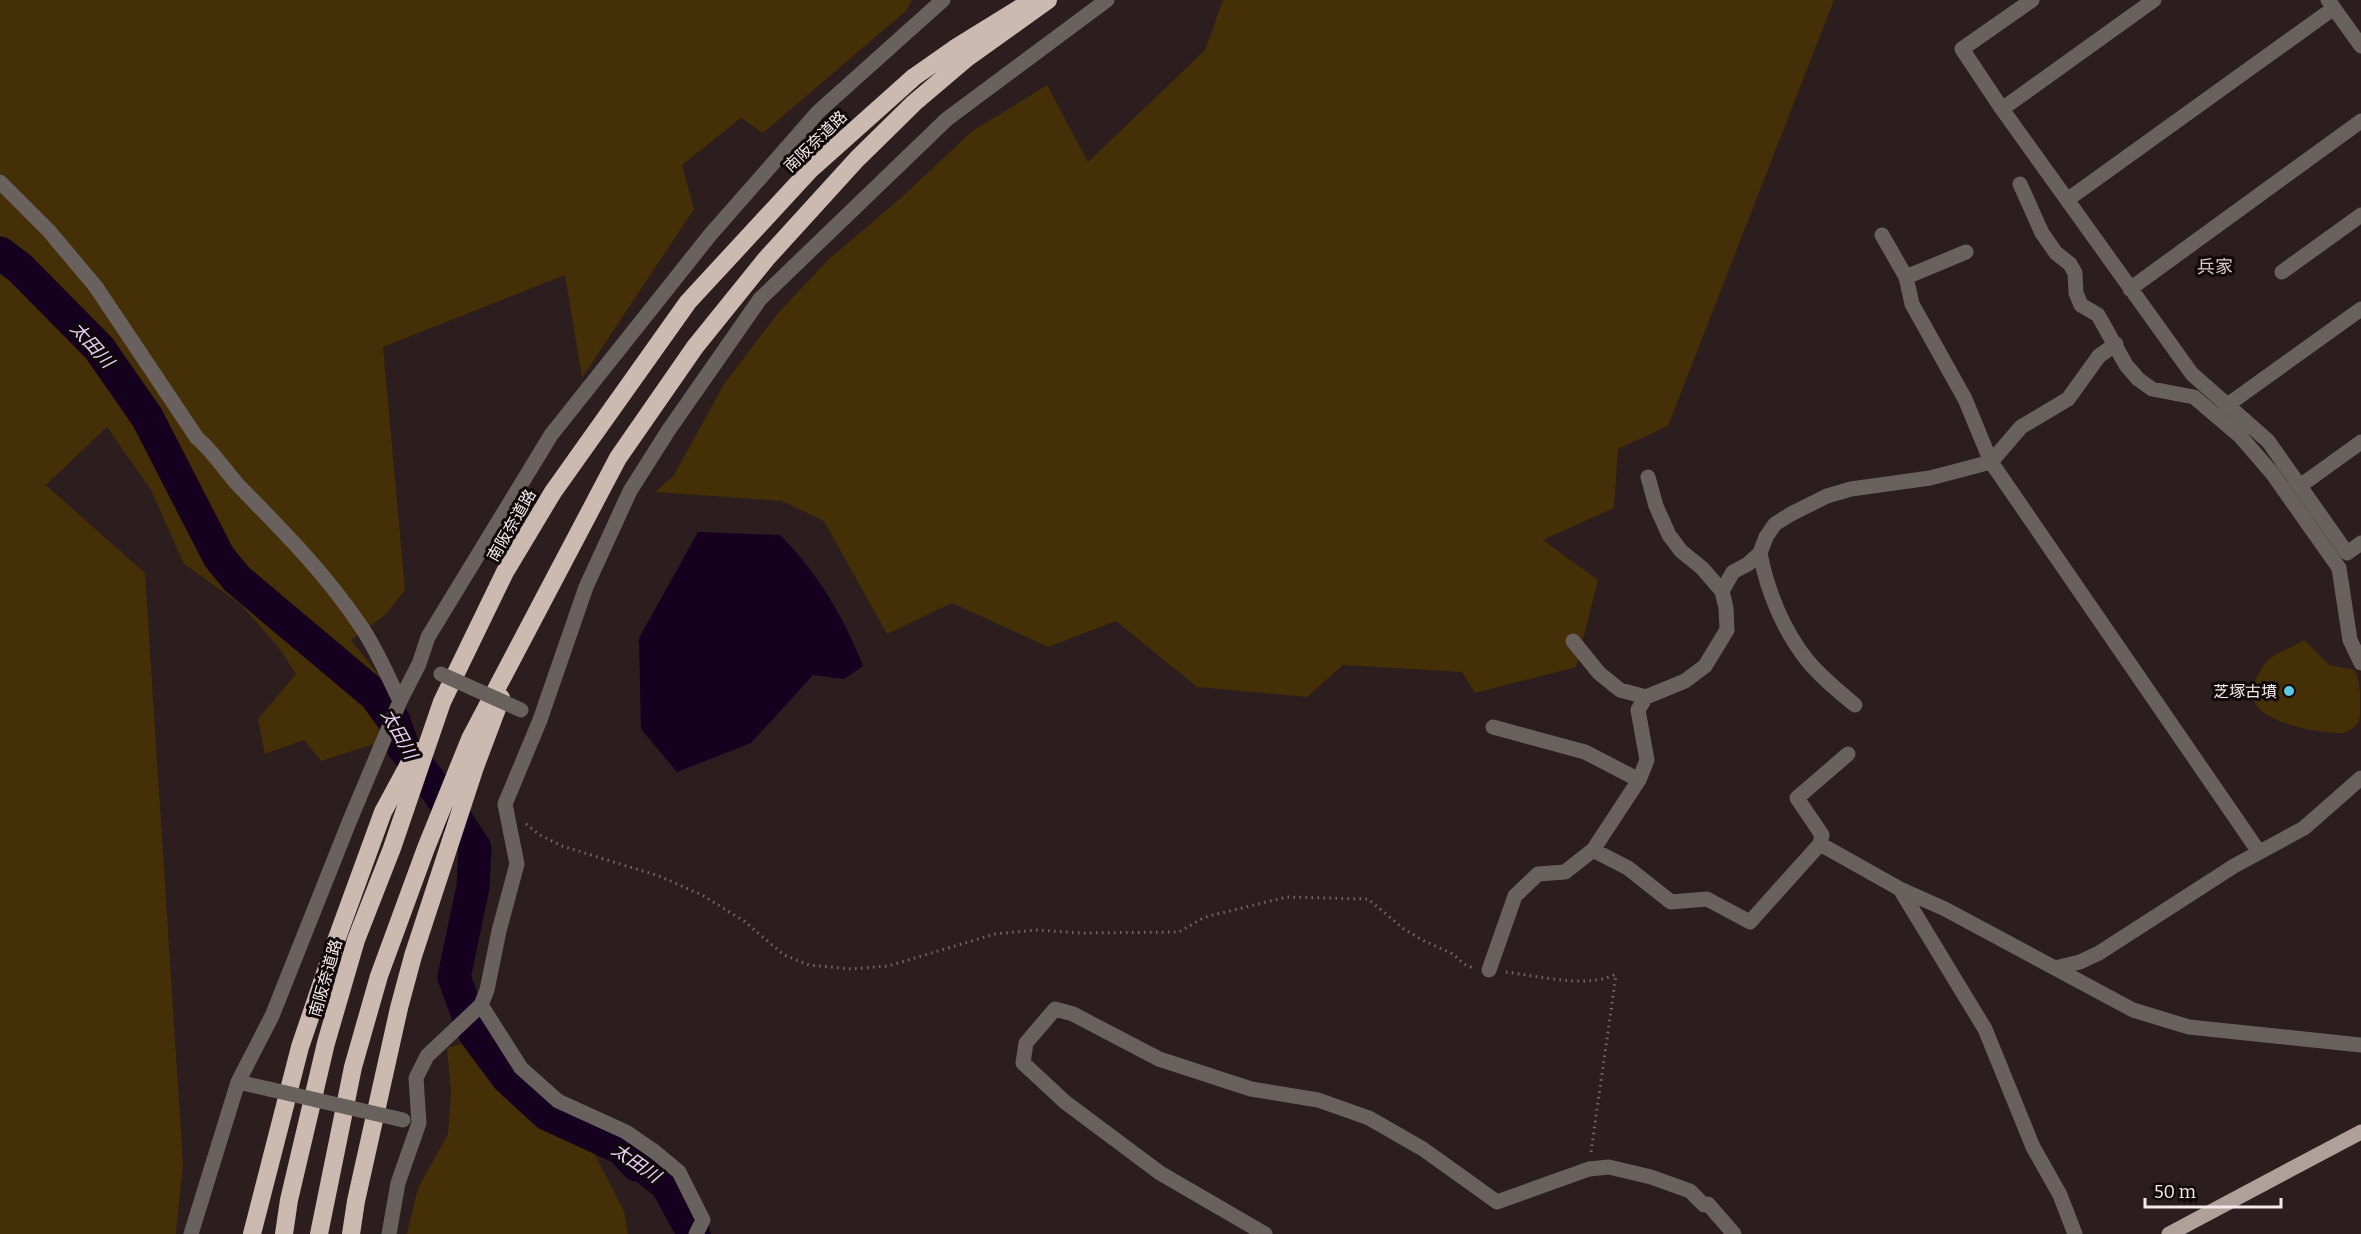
<svg xmlns="http://www.w3.org/2000/svg" width="2361" height="1234" font-family="Bitter,'Noto Sans JP',serif">
<rect width="100%" height="100%" fill="#2c1d1e"/>
<path fill="#442f07" d="M0,0H912L906,11L763,133L741,118L682,165L694,209L582,378L565,275L383,347L405,590L385,615L351,640L392,692L374,744L321,761L304,740L265,754L258,719L296,674L279,648L240,604L184,564L151,490L107,427L46,485L145,573L183,1164L176,1234H0Z
M1223,0H1834L1668,426L1618,449L1614,508L1543,540L1598,580L1576,667L1475,693L1462,672L1343,665L1307,697L1197,687L1116,621L1048,647L952,603L887,634L824,521L782,501L655,492L674,475L724,384L778,313L828,260L903,196L971,132L1047,85L1088,162L1205,50Z
M2304,640L2329,665L2355,670C2361,680 2361,711 2359,721C2356,727 2350,730 2344,733C2318,734 2230,720 2257,677C2260,672 2263,665 2267,661C2276,652 2293,647 2304,640Z
M465,1043L488,1075L592,1149L624,1211L628,1234H407L418,1188L448,1134L451,1091L447,1048Z"/>
<path fill="#150020" d="M698,532L780,535C817,572 844,617 863,666L844,679L813,675L751,743L677,772L641,729L639,638Z"/>
<g fill="none" stroke-linecap="round" stroke-linejoin="round">
<path stroke="#150020" stroke-width="33" d="M0,253L20,268L99,348L147,417L219,557L237,579L376,696L394,721L403,747L436,789L475,848L473,887L454,977L475,1034L507,1077L547,1114L621,1148L637,1165L641,1164L666,1184L694,1234"/>
<path stroke="#77696a" stroke-width="3" stroke-dasharray="1.5 4.5" stroke-linecap="butt" d="M526,824L540,835L562,846L659,876L702,895L744,921L784,955L809,965L851,969L888,966L995,934L1036,930L1081,933L1179,932L1205,917L1287,897L1368,899L1404,929L1422,940L1453,954L1464,964L1473,968
M1506,972C1539,976 1587,989 1616,974
M1591,1152L1616,975"/>
<path stroke="#68615e" stroke-width="15" d="M2032,0L1962,49L2002,109L2192,374L2268,441L2347,553L2361,543
M2328,0L2361,46
M2002,109L2154,0
M0,182L49,231L96,287L197,438C213,451 225,471 239,486C283,531 327,575 362,628C377,650 388,677 400,701
M2020,184L2042,233L2056,253L2070,264L2075,273L2076,293L2081,305L2098,315L2126,365L2138,379L2152,389L2194,397L2240,436L2272,473L2339,568L2350,640L2361,663
M2067,200L2334,8
M1882,235L1906,277L1912,304L1965,399L1991,462L2259,852
M2282,272L2361,215
M1906,277L1966,252
M2130,289L2361,121
M2226,406L2361,309
M2300,486L2361,442
M1760,553C1767,590 1783,630 1807,660C1821,677 1838,691 1855,705
M1722,591L1733,572L1748,564L1760,553L1766,537L1775,524L1791,514L1827,496L1851,489L1930,478L1991,462L2021,427L2068,399L2099,356L2116,344
M1573,641L1599,673L1620,690L1646,697L1685,681L1705,666L1727,630L1726,608L1722,591L1702,568L1681,551L1669,535L1656,506L1648,477
M1493,727L1585,752L1639,780
M1820,844L1822,835L1797,798L1848,754
M1593,850L1639,780L1647,760L1638,710L1646,697
M1900,889L1985,1029L2033,1147L2060,1195L2075,1234
M2055,968L2080,962L2099,953L2234,866L2304,828L2361,778
M1489,970L1515,896L1538,874L1565,872L1593,850L1628,868L1671,902L1707,899L1750,922L1820,844L1900,889L1945,909L2133,1010L2189,1027L2361,1045
M481,1005L521,1068L558,1101L626,1132L655,1152L679,1172L703,1220L696,1234
M238,1082L269,1089
M191,1234L238,1082L272,1016L350,820L400,701L419,664L428,637L551,435L710,235L818,112L943,0
M389,1234L398,1183L419,1123L416,1078L427,1056L481,1005L487,990L499,931L517,864L505,804L540,720L586,587L630,491L668,431L760,299L947,119L1107,0
M1265,1234L1160,1173L1065,1102L1023,1063L1026,1043L1055,1009L1073,1014L1159,1059L1251,1089L1318,1100L1369,1118L1423,1149L1497,1202L1589,1169L1609,1167L1651,1177L1690,1191L1704,1205L1708,1204L1734,1234"/>
<path stroke="#afa19a" stroke-width="15" d="M2169,1234L2361,1132"/>
<path stroke="#ccbab1" stroke-width="18" d="M252,1234L300,1047L337,938L383,812L416,751
M284,1234L289,1200L326,1043L356,940L392,848L442,702L505,572L553,492L688,302L811,169L914,77L954,49L1033,0
M319,1234L353,1067L379,976L426,848L470,739L618,458L695,347L766,259L857,159L914,103L967,58L1048,0
M351,1234L356,1201L399,1008L413,956L475,767L501,698"/>
<path stroke="#68615e" stroke-width="15" d="M441,674L521,710
M269,1089L403,1120"/>
</g>
<circle fill="#5bc8e7" stroke="#100909" stroke-width="2" cx="2289" cy="691" r="6"/>
<g text-anchor="middle" stroke-width="6" stroke-linejoin="round" paint-order="stroke">
<g font-size="16" fill="#f6ebec" stroke="#100909">
<text transform="translate(815 141) rotate(-44)" y="6">南阪奈道路</text>
<text transform="translate(511 525) rotate(-60)" y="6">南阪奈道路</text>
<text transform="translate(325 978) rotate(-74)" y="6">南阪奈道路</text>
</g>
<g font-size="16" fill="#f6ebec" stroke="#100909" text-anchor="end">
<text x="2277" y="697">芝塚古墳</text>
</g>
<g font-size="18" fill="#dfcacb" stroke="#100909">
<text x="2215" y="273">兵家</text>
</g>
<g font-size="18" font-style="italic" fill="#ecd2fb" stroke="#100909">
<text transform="translate(92 345) rotate(48)" y="6">太田川</text>
<text transform="translate(399 734) rotate(61)" y="6">太田川</text>
<text transform="translate(636 1163) rotate(35)" y="6">太田川</text>
</g>
</g>
<path d="M2145 1198v9h136v-9" fill="none" stroke="#f6ebec" stroke-width="3"/>
<text x="2154" y="1198" font-size="18" fill="#f6ebec" stroke="#100909" stroke-width="4.5" paint-order="stroke">50 m</text>
</svg>
